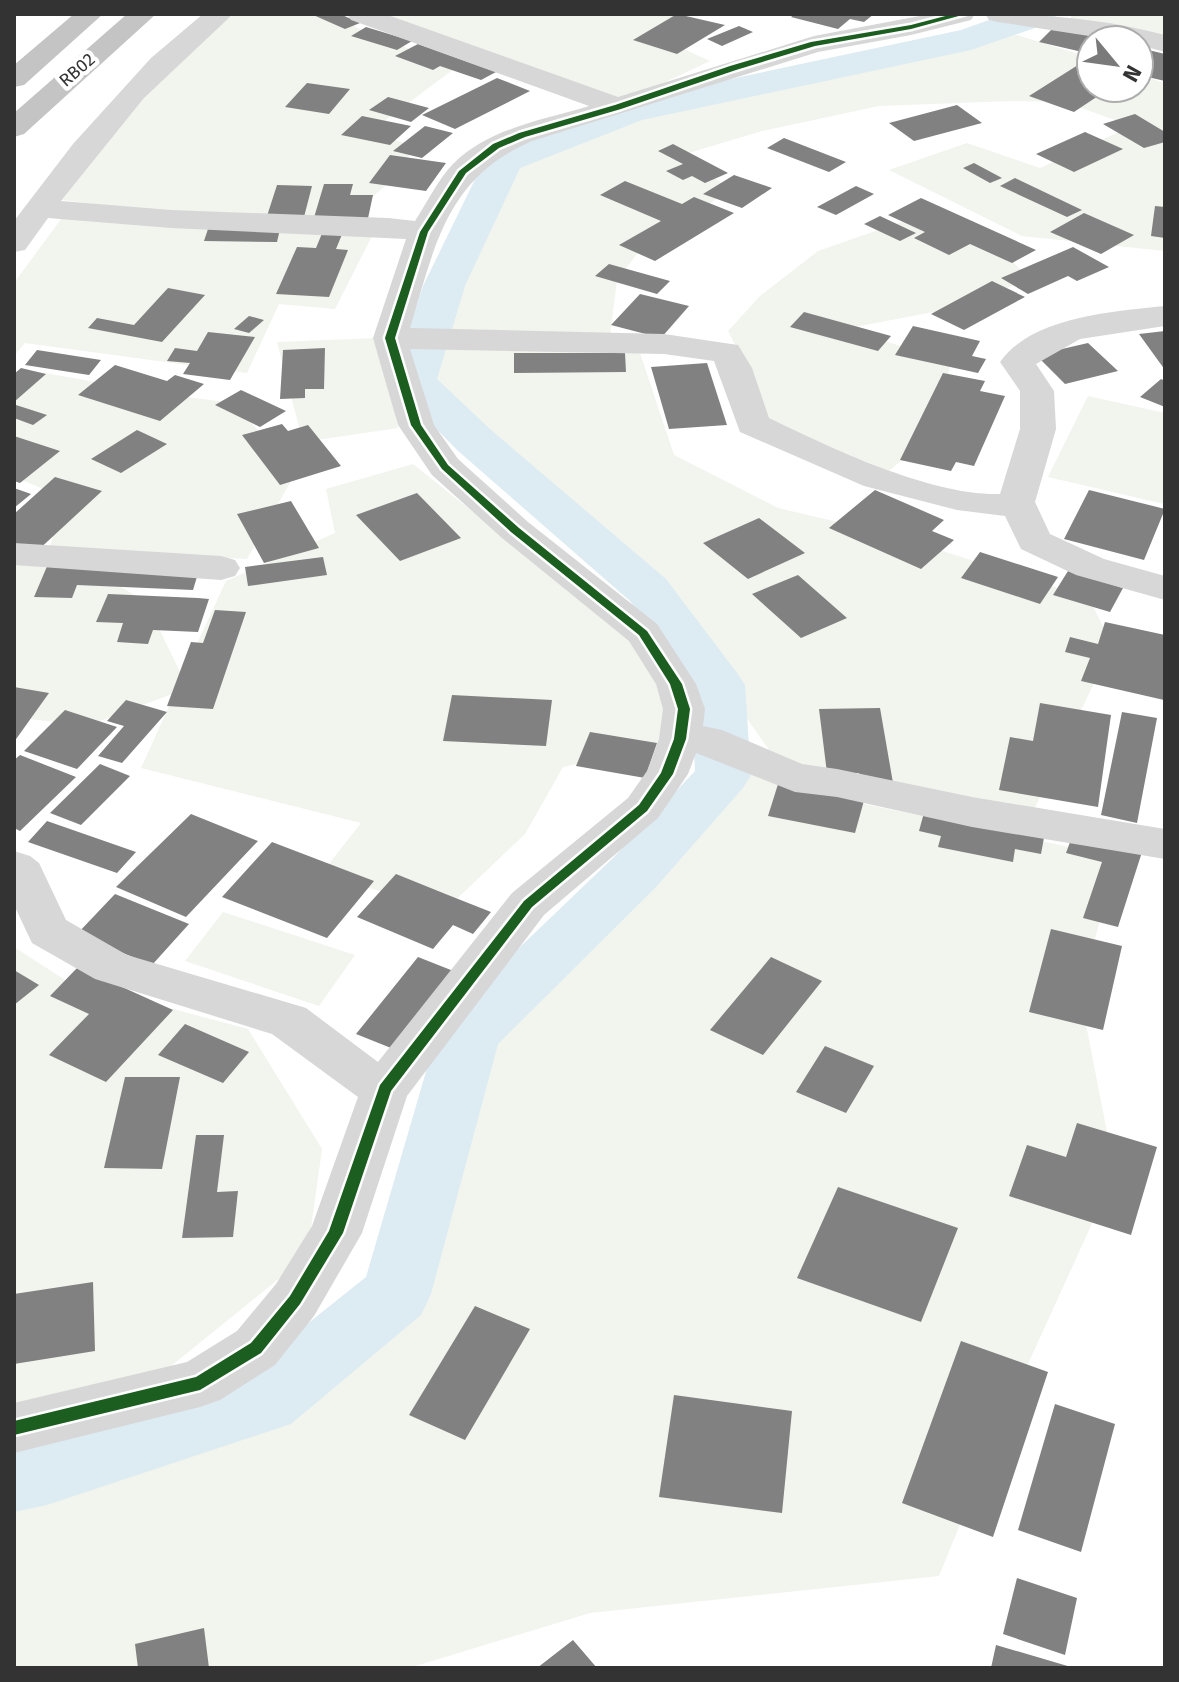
<svg xmlns="http://www.w3.org/2000/svg" width="1179" height="1682" font-family="'Fira Sans',sans-serif">
<rect width="100%" height="100%" fill="#fff"/>
<path fill="#f1f5ed" d="M235,14H326L387,41L458,66L368,133L416,146L392,180L349,217L178,214L62,200L185,47Z
M385,14H686L657,37L710,61L623,102Z
M1071,14H1165V41L1071,19Z
M1007,32L1091,58V88H1139V75L1165,83V251L1022,236L889,170L967,143L1040,168L1132,126L1064,102L1012,101L879,106L762,131L682,155L730,189L690,218L650,237L617,280L610,335L441,330L450,287L513,162L629,115L970,42Z
M64,215L372,236L335,309L279,304L247,373L25,343L14,356V283Z
M910,219L1004,253L1029,278L970,305L844,329L951,361L936,431L889,471L762,419L746,366L728,331L760,296L818,251Z
M378,338L398,428L303,442L277,342Z
M437,345L640,353L674,455L778,508L893,535L1089,598L1112,645L1033,812L807,774L774,757L653,585L479,437L431,372Z
M34,371L163,394L233,403L296,472L247,559L49,549L66,498L14,477V393Z
M1088,396L1165,413L1164,504L1048,477Z
M413,464L644,649L676,743L563,767L525,834L445,910L321,874L361,823L141,768L175,693L86,726L14,717V563L103,576L146,602L182,676L226,581L335,533L326,489Z
M755,767L812,793L1117,857L1080,994L1115,1173L1002,1421L939,1576L590,1613L409,1668H14V1489L43,1484L267,1411L403,1300L427,1163L474,1038L644,876L734,776Z
M223,912L355,955L319,1006L185,961Z
M14,947L65,980L248,1029L322,1149L307,1256L160,1375L14,1410Z"/>
<g fill="none" stroke-linecap="round" stroke-linejoin="round">
<path fill="#ddebf3" fill-rule="evenodd" d="M1006,14H1057L1052,22L971,50L642,120L520,168L465,286L437,379L491,430L666,579L737,673L745,685L751,775L743,788L656,887L498,1044L431,1294L421,1315L291,1424L47,1505L14,1512V1444L47,1437L242,1376L366,1277L437,1034L447,1017L614,857L695,771L691,686L630,601L457,450L391,382L423,286L484,161L490,153L618,103L961,30Z"/>
</g>
<path fill="#818181" d="M311,14H340L360,23L345,29Z
M677,14L725,25L677,54L633,40Z
M795,14H874L864,22L850,19L838,29L791,17Z
M739,26L753,32L722,46L707,39Z
M366,27L412,41L397,50L351,36Z
M1054,27L1104,39V40H1091V54L1039,42Z
M418,44L496,72L481,80L440,66L433,70L395,56Z
M1144,49L1165,54V81L1139,75V54Z
M1078,65L1091,69V88H1110L1074,112L1029,96Z
M497,78L530,91L455,129L422,115Z
M307,83L350,89L329,114L285,107Z
M388,97L429,108L411,122L369,110Z
M957,105L982,123L914,141L889,123Z
M1135,114L1165,132V142L1144,148L1103,124Z
M362,116L411,126L390,145L341,135Z
M425,126L453,133L422,158L393,151Z
M1085,132L1123,149L1074,172L1036,154Z
M784,138L846,162L829,172L767,148Z
M673,144L728,173L705,183L692,176L683,180L666,171L683,164L658,151Z
M390,155L446,163L426,191L369,183Z
M974,163L1002,178L990,183L963,168Z
M734,175L772,188L742,208L703,194Z
M1015,178L1082,210L1067,217L1000,186Z
M625,181L682,204L694,197L734,213L655,261L619,245L661,221L600,195Z
M324,184H353L350,195H373L367,223L313,221Z
M277,185L312,186L304,217L267,216Z
M856,186L874,194L836,215L817,207Z
M921,198L1036,250L1012,263L970,244L949,255L914,238L925,232L888,215Z
M1155,206L1165,207V238L1151,236Z
M1084,213L1134,235L1101,254L1050,232Z
M880,216L916,233L900,241L864,224Z
M208,229H280L277,242L204,241Z
M323,231L343,232L336,249L348,250L329,297L276,294L297,247L316,248Z
M1073,247L1109,267L1077,281L1068,276L1028,294L1001,278Z
M609,264L670,281L657,294L595,276Z
M992,281L1025,297L964,330L931,314Z
M168,288L205,295L162,342L88,328L97,318L134,325Z
M640,294L689,306L661,338L611,325Z
M804,312L891,336L878,351L790,327Z
M249,316L264,320L249,333L234,329Z
M913,326L980,341L972,356L986,359L978,373L895,355Z
M1165,331V370L1139,334Z
M208,332L255,337L230,380L183,374L190,363L167,361L175,348L197,351Z
M1088,343L1118,371L1065,384L1036,355Z
M325,348L324,389H305V398L280,399L283,350Z
M37,350L101,360L89,375L25,365Z
M514,353H625L626,372L514,373Z
M707,363L727,425L669,429L651,367Z
M115,365L167,381L175,375L204,384L160,421L78,395Z
M21,368L46,374L14,402V374Z
M943,373L985,381L980,391L1005,396L974,466L956,462L951,471L900,460Z
M1161,379L1165,381V407L1140,397Z
M241,390L286,411L260,427L215,405Z
M16,405L47,415L33,425L14,418Z
M282,424L288,431L308,425L341,466L280,485L242,435Z
M137,430L167,444L121,473L91,459Z
M14,436L60,451L20,483L14,481Z
M55,477L102,491L35,553L14,547V514Z
M14,488L31,494L14,508Z
M875,490L944,520L932,531L954,540L921,569L829,528Z
M1089,490L1165,509L1144,560L1064,539Z
M417,493L461,538L400,561L356,515Z
M291,501L319,548L264,563L237,514Z
M759,518L805,553L748,579L703,543Z
M980,552L1058,577L1040,604L961,578Z
M323,557L327,575L248,586L245,567Z
M48,564L199,570L193,590L77,585L72,598L34,597Z
M1068,571L1123,588L1110,612L1053,595Z
M798,575L847,618L801,638L752,594Z
M108,594L198,598L209,599L198,632L153,630L148,644L117,642L123,623L96,622Z
M215,610L246,612L213,709L167,706L191,642L203,643Z
M1105,622L1165,635L1164,700L1081,681L1090,658L1065,652L1070,637L1098,644Z
M14,687L49,693L14,742Z
M452,695L552,700L546,746L443,741Z
M126,700L167,712L122,763L98,756L124,726L107,721Z
M1040,703L1111,715L1098,807L999,790L1010,737L1033,741Z
M880,708L893,783L860,784L859,773H827L819,709Z
M65,710L117,727L77,769L24,751Z
M1122,712L1157,718L1137,823L1101,815Z
M590,732L657,743L645,778L576,766Z
M20,755L76,777L20,831L14,828V760Z
M100,764L130,776L81,825L50,813Z
M779,781L865,797L855,833L768,816Z
M925,809L1045,832L1041,854L1015,849L1013,862L938,847L941,836L919,831Z
M191,814L258,841L186,917L116,887Z
M47,821L136,852L117,873L28,842Z
M1073,834L1142,852L1118,927L1083,918L1102,862L1066,853Z
M272,842L374,881L327,938L222,897Z
M396,874L448,895L491,912L473,934L453,925L433,949L357,917Z
M115,894L189,924L152,965L77,934Z
M1051,929L1122,946L1103,1030L1029,1012Z
M418,957L461,974L401,1052L356,1034Z
M771,957L822,981L763,1055L710,1030Z
M78,967L173,1010L106,1082L49,1055L89,1014L50,996Z
M14,970L39,985L14,1005Z
M185,1024L249,1052L223,1083L158,1055Z
M825,1046L874,1066L846,1113L796,1092Z
M125,1077H180L162,1169L104,1168Z
M1077,1123L1157,1147L1131,1235L1009,1196L1027,1145L1066,1157Z
M196,1135H224L217,1192L238,1191L233,1237L182,1238Z
M838,1187L958,1228L921,1322L797,1278Z
M93,1282L95,1351L14,1364V1294Z
M475,1306L530,1329L465,1440L409,1415Z
M961,1341L1048,1372L993,1537L902,1503Z
M674,1395L792,1411L782,1513L659,1497Z
M1055,1404L1115,1424L1081,1552L1018,1530Z
M1017,1578L1077,1598L1065,1655L1003,1634Z
M204,1628L209,1668H138L135,1644Z
M573,1640L597,1668H537Z
M996,1645L1071,1667L1070,1668H991Z"/>
<g fill="none" stroke-linecap="round" stroke-linejoin="round">
<path fill="#d7d7d7" fill-rule="evenodd" d="M203,14H233L144,98L61,201L171,210L388,218L415,221C427,203 438,179 453,164C489,128 543,120 589,106L351,20L347,14H385L618,97L814,36L930,14H975L971,20L911,35L818,52L532,141C446,178 435,246 410,328L664,334L738,345L752,368L769,418C831,448 931,496 1000,494L1020,429V391L1000,362C1031,317 1115,311 1165,306V326L1080,339L1036,364L1054,391L1056,429L1035,502L1050,534L1104,559L1165,576V600L1076,575L1021,549L1005,516L957,510L864,486L740,432L714,361L664,354L410,349L434,425L458,459L528,522L657,624L696,684L705,709L703,726L722,730L802,764L837,769L972,797L1165,829V859L972,827L837,797L795,792L696,753L688,774L658,818L544,915L407,1096L362,1233L314,1316L275,1365L220,1400L200,1407L14,1453V1403L187,1362L237,1331L276,1284L312,1226L358,1097L272,1034L95,979L32,943L14,905V851L30,856L39,863L66,920L127,955L306,1008L378,1062L512,893L628,798L647,771L659,739L663,709L656,684L629,641L502,538L432,475L398,425L373,338L406,239L171,228L48,218L25,250L14,252V221L73,144L151,58Z
M985,14C1046,14 1105,19 1165,35V52L1139,45V40H1115L998,22L989,20Z
M14,543L221,556L235,560L240,568L235,576L221,580L14,565Z"/>
<path fill="#c4c4c4" fill-rule="evenodd" d="M74,14H103L24,85L14,87V65Z
M127,14H156L24,134L14,137V113Z"/>
<g stroke="#fff" stroke-width="5">
<path id="cycleway" d="M953,14H966L911,29L815,46L736,70L621,109L525,137L499,148L466,173L428,232L395,338L421,425L448,465L519,528L647,631L682,684L690,709L686,739L673,774L647,811L532,907L391,1091L343,1233L300,1304L261,1353L200,1390L14,1435V1421L196,1377L251,1343L290,1296L329,1231L380,1085L524,901L639,805L661,773L674,739L678,709L670,684L639,635L511,532L442,469L411,425L385,338L420,232L459,171L493,144L519,133L615,105L730,66L811,42L911,25Z"/>
</g>
<use href="#cycleway" fill="#1b5e20" fill-rule="evenodd"/>
</g>
<g text-anchor="middle" stroke-width="8" stroke-linejoin="round" paint-order="stroke">
<g font-size="18" fill="#333" stroke="#fff">
<text transform="translate(77 70) rotate(-41)" y="6">RB02</text>
</g>
</g>
<rect width="1179" height="1682" fill="none" stroke="#333333" stroke-width="32"/>
<g transform="translate(1115 64) rotate(119)"><circle r="38" fill="#ffffff" stroke="#adadad" stroke-width="2"/>
<path d="M0-6L14 30L0 20L-14 30Z" fill="#7a7a7a"/>
<text y="-12" font-size="22" font-weight="bold" text-anchor="middle" fill="#333333">N</text>
</g>
</svg>
